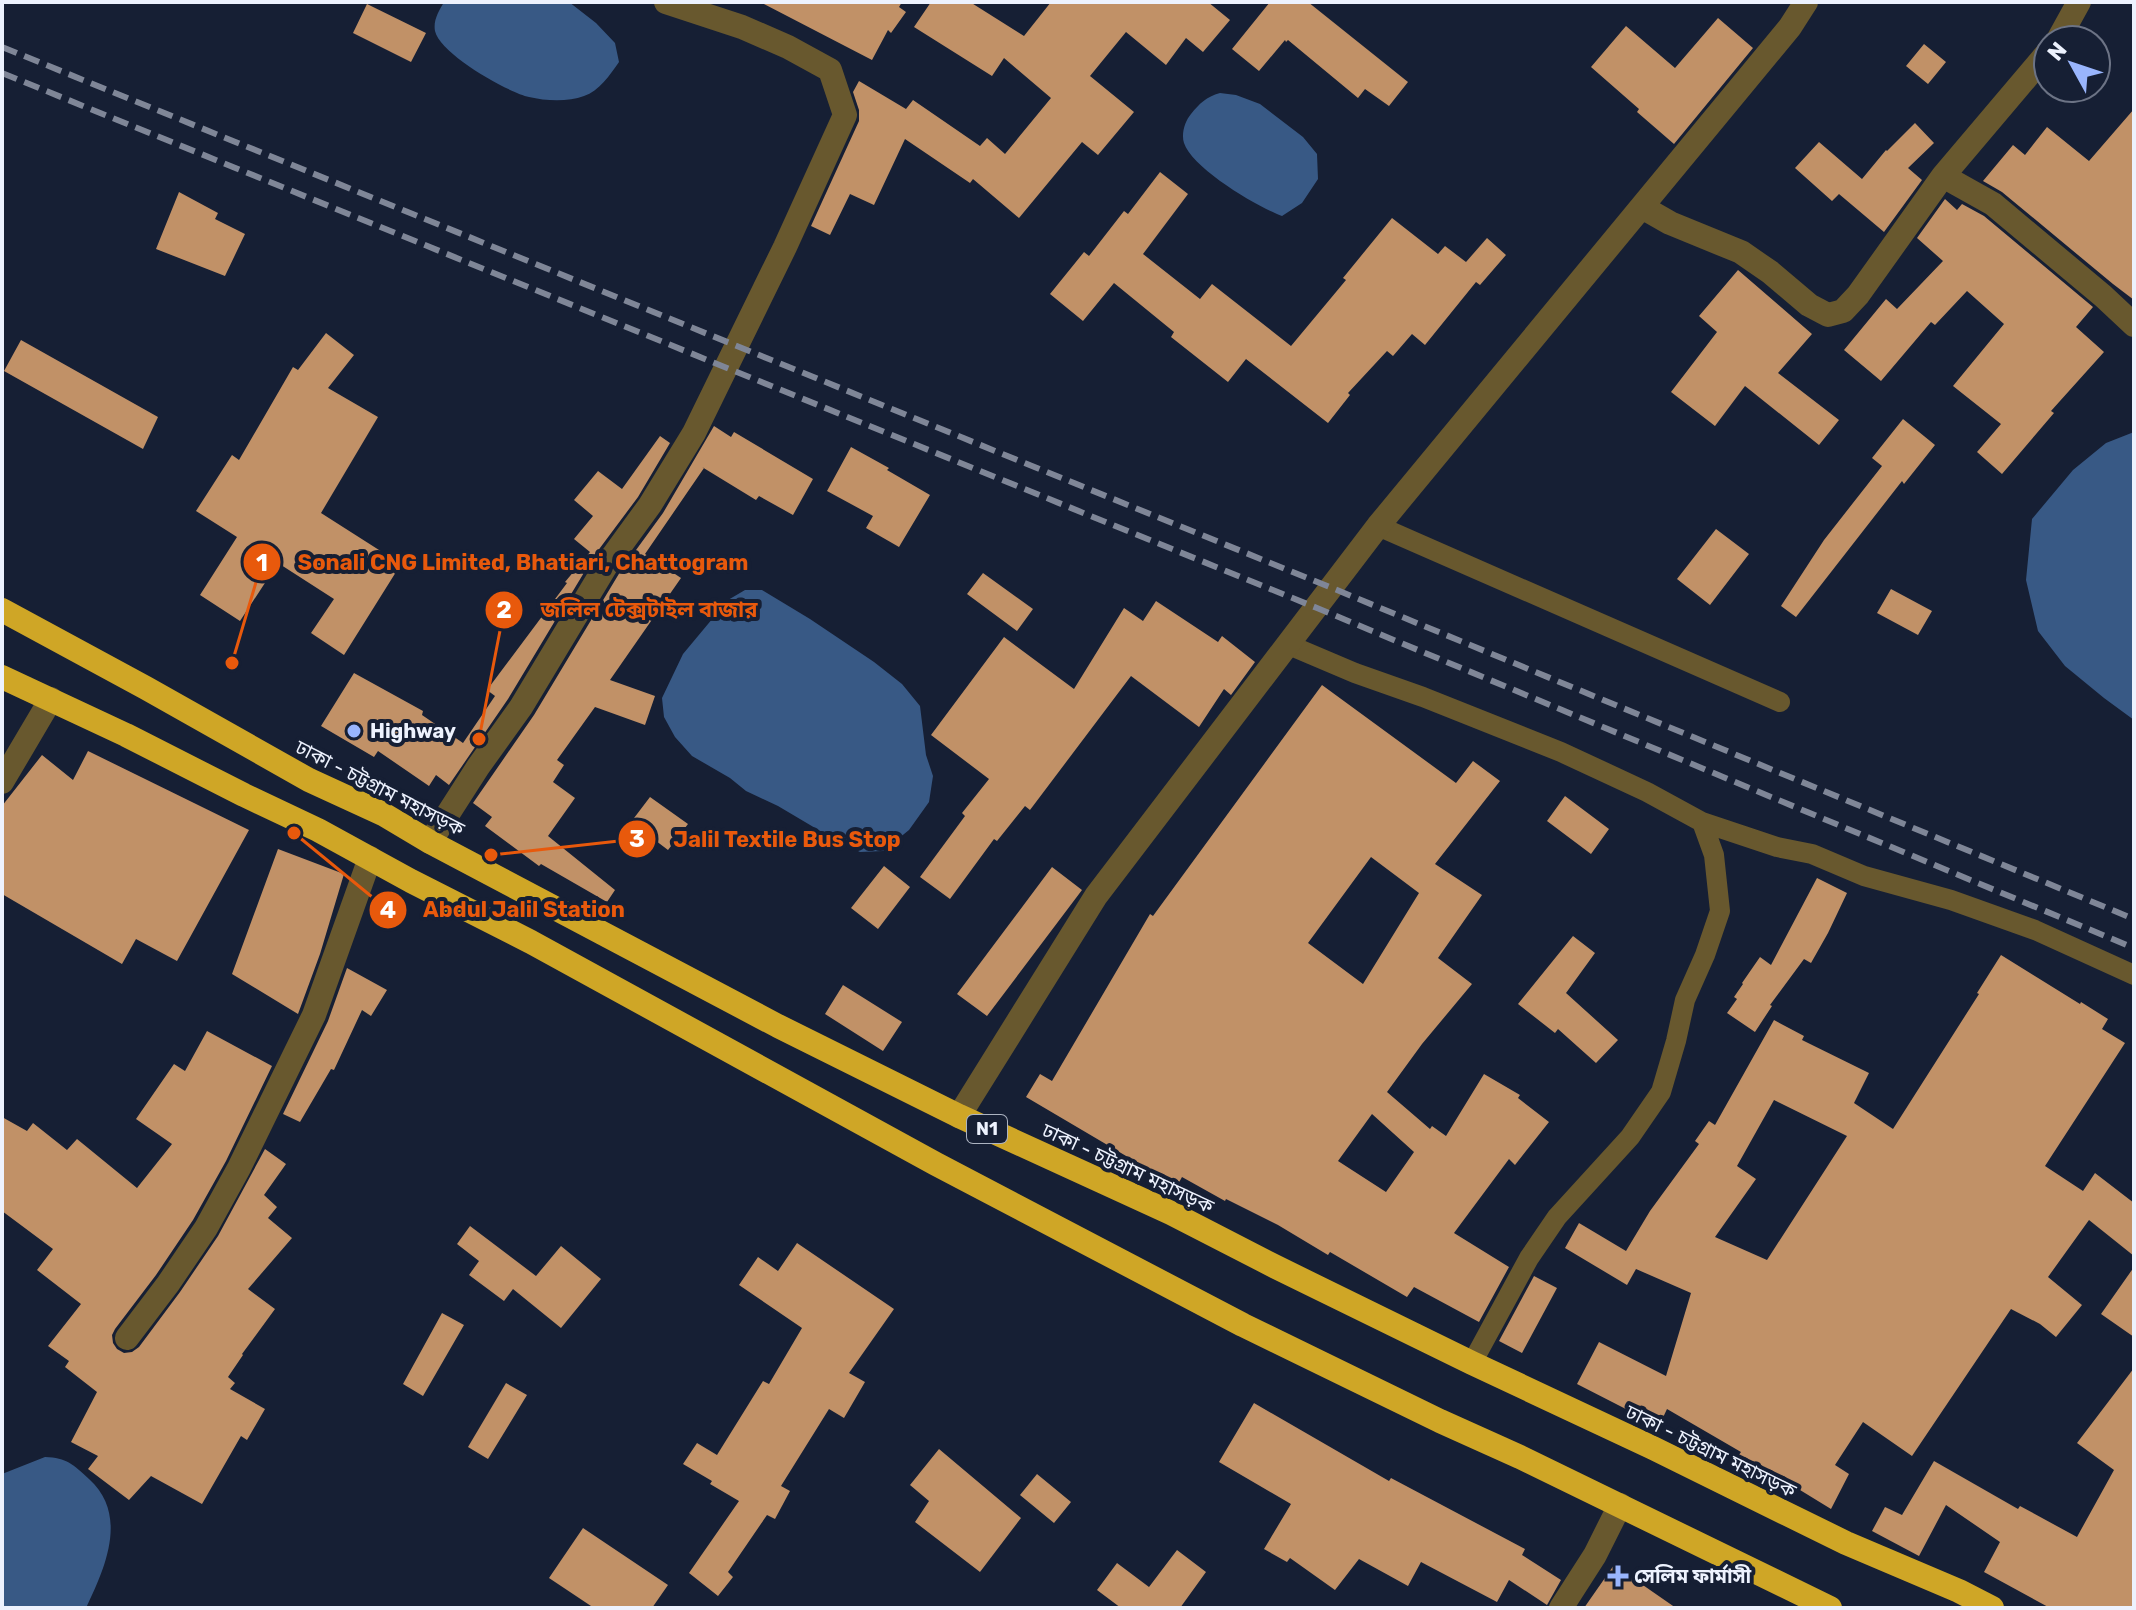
<svg xmlns="http://www.w3.org/2000/svg" width="2136" height="1610" font-family="Rubik,'Noto Sans Bengali',sans-serif">
<rect width="100%" height="100%" fill="#161f34"/>
<path fill="#385985" d="M444,2H569L596,23L615,43L619,62C610,75 599,91 584,96C568,102 546,101 529,97C507,92 440,54 435,31C433,20 439,11 444,2Z
M1220,93L1236,95L1260,104L1303,137L1317,154L1318,179L1302,203L1282,216C1257,207 1192,168 1184,143C1181,134 1185,121 1191,114C1200,103 1206,97 1220,93Z
M2134,432V720L2104,698L2065,666L2038,631L2026,580L2032,519L2073,470L2106,443Z
M745,590H762L810,619L874,662L902,684L920,706L926,755L933,776L929,802L909,830L883,851L860,852L832,838L778,806L746,791L730,778L692,756L675,737L664,717L662,698L683,654L728,600Z
M45,1457C67,1458 73,1464 89,1479C129,1515 105,1568 86,1608H2V1474Z"/>
<path fill="#c19167" fill-rule="evenodd" d="M760,2H902L899,7L906,12L891,33L888,30L872,60Z
M931,2H970L1024,36L1051,2H1208L1230,20L1203,52L1186,38L1166,65L1126,32L1090,76L1134,112L1098,155L1082,142L1019,218L973,179L970,183L905,139L874,205L850,194L830,235L811,226L859,121V110L853,92L859,81L906,109L913,100L980,146L987,138L1005,154L1051,98L1004,58L992,76L914,27Z
M1270,2H1308L1408,82L1389,106L1365,89L1358,98L1288,40L1286,42L1285,40L1259,71L1232,49Z
M367,4L426,33L411,62L353,33Z
M1718,18L1753,48L1674,144L1637,112L1639,109L1591,67L1626,26L1675,68Z
M1924,44L1946,62L1928,84L1906,66Z
M2134,109V300L2113,284L2002,192L1983,181L2013,145L2025,155L2047,127L2089,161Z
M1915,123L1934,143L1908,168L1922,180L1884,232L1839,194L1832,201L1795,168L1819,142L1862,179L1886,150L1887,151Z
M1160,172L1188,194L1143,254L1200,299L1212,284L1291,346L1346,280L1343,278L1392,218L1438,254L1445,246L1466,262L1487,238L1506,255L1480,285L1476,282L1425,345L1412,334L1393,356L1387,351L1348,393L1350,395L1328,423L1246,359L1228,382L1171,337L1174,332L1114,283L1083,321L1050,294L1084,252L1089,256L1124,211L1128,214Z
M179,192L218,213L215,219L245,234L225,276L156,249Z
M1945,199L1957,210L1962,204L1984,216L2093,307L2076,327L2104,352L2051,411L2054,413L2002,474L1977,452L2001,424L1953,386L2004,324L1967,291L1935,325L1931,322L1881,381L1844,350L1886,299L1897,309L1943,261L1917,238Z
M1738,270L1812,334L1778,373L1839,420L1819,445L1745,386L1715,426L1671,392L1717,332L1699,316Z
M326,333L354,355L328,388L378,417L321,513L401,564L344,655L311,633L334,599L278,563L240,621L200,595L237,537L196,511L232,455L239,460L293,367L298,370Z
M21,340L158,417L143,449L4,371Z
M1903,419L1935,445L1904,484L1902,481L1796,617L1781,606L1824,540L1882,466L1872,458Z
M714,426L731,437L734,432L813,479L793,515L759,496L756,500L702,467L704,468L645,554L681,578L610,680L655,696L645,725L595,707L557,760L564,765L553,782L575,798L548,836L615,890L607,902L541,864L539,866L485,826L492,817L473,803L534,715L620,572L663,513Z
M660,436L670,443L638,497L594,556L508,699L449,785L436,775L429,786L378,751L374,757L321,726L354,673L423,711L422,715L463,743L495,696L487,690L567,583L565,582L590,552L574,539L593,516L574,500L598,471L622,489Z
M851,447L889,468L887,470L930,495L899,547L866,528L873,516L827,491Z
M1716,529L1749,554L1710,605L1677,579Z
M983,573L1033,609L1017,631L967,594Z
M1891,589L1932,611L1918,635L1877,613Z
M1156,601L1218,642L1222,636L1255,662L1231,695L1224,689L1199,727L1131,676L1030,810L1025,806L997,841L994,839L950,899L920,877L965,816L962,813L989,779L931,735L1004,637L1074,689L1124,608L1143,621Z
M1322,685L1456,783L1473,761L1500,781L1435,864L1482,895L1438,958L1472,984L1422,1044L1387,1092L1430,1129L1432,1126L1446,1136L1484,1074L1520,1095L1518,1098L1549,1122L1515,1165L1509,1159L1454,1233L1509,1267L1479,1322L1414,1287L1407,1297L1330,1252L1328,1255L1278,1225L1226,1199L1225,1201L1182,1177L1177,1186L1026,1097L1040,1074L1052,1081L1150,914L1153,916ZM1371,857L1419,893L1363,984L1308,943ZM1372,1114L1414,1152L1386,1192L1338,1161Z
M88,751L249,830L177,961L136,939L122,964L2,894V806L42,755L73,780Z
M1565,796L1609,829L1591,854L1547,821Z
M650,797L688,824L668,850L631,822Z
M278,849L344,874L320,954L298,1014L232,974Z
M884,866L910,887L878,929L851,908Z
M1052,867L1082,890L987,1016L957,994Z
M1817,878L1847,893L1828,933L1811,963L1804,959L1770,1005L1772,1006L1755,1032L1727,1013L1737,999L1734,997L1743,984L1742,983L1760,957L1771,965Z
M1573,936L1595,953L1566,993L1618,1040L1596,1063L1558,1029L1555,1033L1518,1004Z
M2001,955L2080,1004L2081,1002L2108,1019L2102,1029L2125,1043L2045,1166L2083,1191L2095,1173L2134,1203V1256L2089,1220L2048,1277L2082,1305L2056,1337L2040,1324L2011,1309L1912,1456L1863,1422L1835,1465L1849,1474L1831,1509L1764,1468L1760,1475L1736,1459L1741,1452L1667,1409L1659,1426L1577,1384L1599,1342L1666,1376L1691,1293L1636,1269L1627,1285L1565,1248L1579,1223L1626,1251L1650,1211L1699,1144L1695,1141L1709,1121L1715,1125L1774,1020L1804,1036L1802,1040L1869,1073L1854,1103L1893,1129L1979,994L1977,993ZM1774,1100L1847,1136L1767,1260L1715,1237L1756,1179L1737,1166Z
M347,968L387,990L371,1016L362,1010L334,1070L331,1069L300,1122L283,1114L328,1021Z
M843,985L902,1022L883,1051L825,1014Z
M207,1031L272,1066L226,1161L193,1220L156,1275L115,1329L112,1335L113,1343L117,1349L124,1353L132,1352L139,1347L180,1292L218,1236L265,1149L286,1164L264,1195L277,1207L268,1218L292,1238L248,1289L275,1309L242,1354L243,1355L228,1377L235,1383L230,1389L265,1409L247,1440L241,1436L202,1504L151,1476L129,1500L88,1469L98,1456L71,1442L97,1392L65,1367L69,1361L48,1346L81,1304L37,1270L53,1249L2,1211V1117L27,1131L33,1123L67,1150L77,1139L137,1188L172,1144L136,1119L174,1064L185,1071Z
M470,1226L536,1276L561,1246L601,1279L561,1328L513,1289L504,1301L469,1275L479,1261L457,1244Z
M797,1243L894,1309L849,1373L865,1382L844,1418L829,1409L781,1486L790,1491L775,1519L767,1515L728,1572L733,1577L718,1596L689,1573L739,1501L710,1484L712,1481L683,1464L697,1443L717,1455L763,1381L769,1384L802,1328L739,1285L758,1257L778,1271Z
M2134,1267V1337L2101,1314Z
M1534,1276L1557,1288L1522,1353L1499,1341Z
M442,1313L464,1325L423,1396L403,1384Z
M2134,1368V1608H2050L1984,1572L2000,1542L1946,1505L1919,1556L1872,1531L1885,1507L1902,1515L1934,1461L2018,1509L2020,1506L2077,1537L2114,1470L2077,1443Z
M506,1383L527,1395L488,1459L468,1447Z
M1254,1403L1389,1481L1391,1478L1525,1549L1522,1555L1561,1580L1547,1605L1509,1580L1497,1602L1421,1562L1408,1586L1359,1559L1335,1590L1290,1558L1287,1562L1264,1549L1291,1504L1219,1462Z
M939,1449L1021,1518L980,1572L915,1522L929,1501L910,1485Z
M1037,1474L1071,1502L1054,1523L1020,1495Z
M583,1528L668,1585L652,1608H594L549,1578Z
M1177,1550L1206,1572L1180,1608H1121L1097,1590L1117,1563L1149,1587Z
M1614,1565L1676,1608H1584Z"/>
<g fill="none" stroke-linecap="round" stroke-linejoin="round">
<path stroke="#68582e" stroke-width="20" d="M1378,526L1780,702
M1289,645L1355,673L1423,697L1561,752L1647,792L1702,822L1714,855L1720,911L1705,955L1685,1000L1676,1041L1661,1092L1630,1137L1557,1217L1529,1258L1472,1363
M1702,822L1777,847L1812,854L1864,876L1951,900L2035,930L2134,975"/>
<path stroke="#68582e" stroke-width="24" d="M2058,40L2079,2
M1943,176L1993,204L2103,296L2134,325
M1642,207L1670,223L1741,252L1770,272L1809,305L1828,315L1843,311L1858,295L1943,176L2048,52
M2,782L51,699
M430,842L478,767L521,707L607,564L650,505L694,433L785,247L845,115L830,70L788,47L742,27L666,2
M959,1116L1096,896L1378,526L1790,27L1806,2
M127,1338L168,1284L206,1228L239,1168L314,1015L370,858
M1561,1608L1595,1555L1620,1505"/>
<path stroke="#cfa626" stroke-width="24" d="M2,610L146,688L309,780L383,814L430,842L778,1026L959,1116L1171,1213L1276,1267L1472,1363L1653,1448L1846,1543L1959,1591L1992,1608
M2,677L126,735L244,795L318,830L411,881L531,942L936,1164L1243,1325L1440,1421L1520,1457L1830,1608"/>
<path stroke="#7f8697" stroke-width="6" stroke-dasharray="16 8" stroke-linecap="butt" d="M2,47L1332,588L2134,919
M2,73L1317,608L2134,948"/>
</g>
<g fill="#99b5fd" stroke="#161f34" stroke-width="3">
<circle cx="354" cy="731" r="8"/>
<path d="M1614 1564h8v8h8v8h-8v8h-8v-8h-8v-8h8z"/>
</g>
<g text-anchor="middle" stroke-width="8" stroke-linejoin="round" paint-order="stroke">
<rect fill="#161f34" stroke="#acb3c1" stroke-width="2" x="967" y="1115" width="40" height="28" rx="6"/>
<g font-size="18" font-weight="bold" fill="#edf2fe">
<text x="987" y="1135">N1</text>
</g>
<g font-size="20" font-weight="bold" fill="#edf2fe" stroke="#161f34" text-anchor="start">
<text x="370" y="738">Highway</text>
<text x="1634" y="1583">সেলিম ফার্মাসী</text>
</g>
<g font-size="20" fill="#edf2fe" stroke="#161f34">
<text transform="translate(380 788) rotate(27)" y="7">ঢাকা - চট্টগ্রাম মহাসড়ক</text>
<text transform="translate(1128 1168) rotate(25)" y="7">ঢাকা - চট্টগ্রাম মহাসড়ক</text>
<text transform="translate(1711 1451) rotate(26)" y="7">ঢাকা - চট্টগ্রাম মহাসড়ক</text>
</g>
</g>
<path fill="none" stroke="#e8590c" stroke-width="3" d="M232 663L262 562M479 739L504 610M491 855L637 839M294 833L388 910"/>
<g fill="#e8590c" stroke="#161f34" stroke-width="3">
<circle cx="232" cy="663" r="8"/>
<circle cx="479" cy="739" r="8"/>
<circle cx="491" cy="855" r="8"/>
<circle cx="294" cy="833" r="8"/>
<circle cx="262" cy="562" r="20"/>
<circle cx="504" cy="610" r="20"/>
<circle cx="637" cy="839" r="20"/>
<circle cx="388" cy="910" r="20"/>
</g>
<g font-size="24" text-anchor="middle" font-weight="bold" fill="#fff">
<text x="262" y="571">1</text>
<text x="504" y="618">2</text>
<text x="637" y="847">3</text>
<text x="388" y="918">4</text>
</g>
<g font-size="22" text-anchor="middle" font-weight="bold" fill="#e8590c" stroke="#161f34" stroke-width="8" stroke-linejoin="round" paint-order="stroke">
<text x="523" y="570">Sonali CNG Limited, Bhatiari, Chattogram</text>
<text x="649" y="617">জলিল টেক্সটাইল বাজার</text>
<text x="787" y="847">Jalil Textile Bus Stop</text>
<text x="524" y="917">Abdul Jalil Station</text>
</g>
<rect width="2136" height="1610" fill="none" stroke="#edf2fe" stroke-width="8"/>
<g transform="translate(2072 64) rotate(310)"><circle r="38" fill="#161f34" stroke="#6c7385" stroke-width="2"/>
<path d="M0-6L14 30L0 20L-14 30Z" fill="#99b5fd"/>
<text y="-12" font-size="22" font-weight="bold" text-anchor="middle" fill="#edf2fe">N</text>
</g>
</svg>
